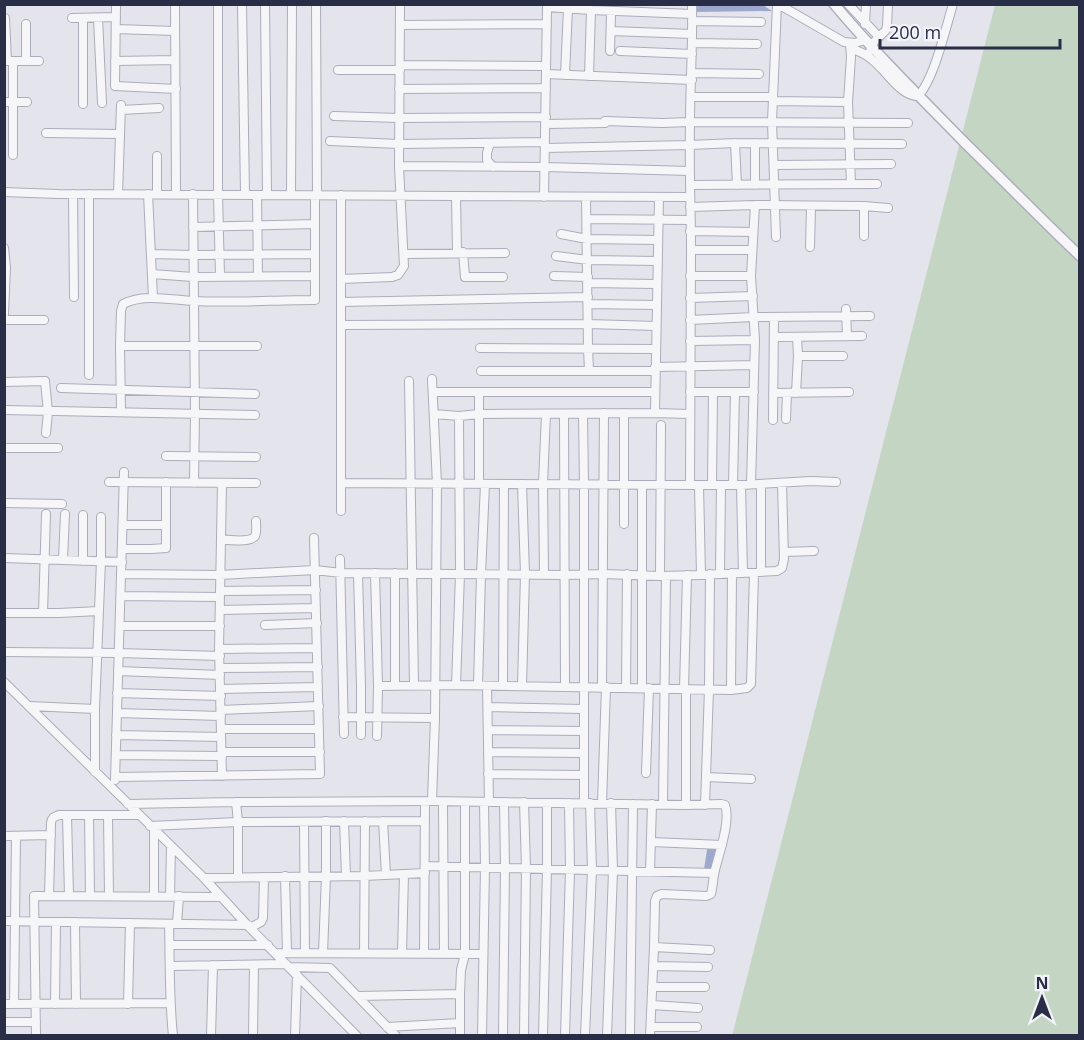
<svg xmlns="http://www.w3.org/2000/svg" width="1084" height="1040" font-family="'Open Sans',sans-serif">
<rect width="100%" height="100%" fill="#e3e4ec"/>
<path fill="#c4d6c3" d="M995,5H1079V1035L732,1036Z"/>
<path fill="#9ca8cd" d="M694,4L763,5L772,11L694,12Z
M708,844L723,847L716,871L704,869Z"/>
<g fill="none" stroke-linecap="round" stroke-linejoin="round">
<g stroke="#abadba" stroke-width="10">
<path id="minor" d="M116,4L115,86L176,89
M175,4L176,194
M218,4V194L220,276
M242,4L245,194
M265,4L267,195
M316,4L317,195
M778,4L844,42L855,43L865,40
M848,4L879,37
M5,18L7,61
M72,18L116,17
M83,18V104
M98,18L102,103
M692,21L761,22
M26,24V61
M865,24L866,4
M400,25L547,24
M116,29L175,31
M611,31L692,34
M692,43L757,44
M850,44L851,57L848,102L851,184
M851,49C882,55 894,96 918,96C934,80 946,27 953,4
M610,51L611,15
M620,51L692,54
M870,51L874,42L886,30L887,26L888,4
M9,61H39
M13,61V155
M115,61L175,60
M400,65L546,66
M338,70H400
M692,73L759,74
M546,74L692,80
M565,75L568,8
M589,76L591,10L692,14
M399,89L546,88
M692,97H773
M773,101L848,102
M4,102H27
M121,110L159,108
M334,116L399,118L546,117
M605,121L662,123L690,122L908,123
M546,124L605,123
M46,133L120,134
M330,141L399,144L545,142
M490,143L487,153V160L493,167
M735,143L737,185
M755,143V185
M545,148L690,145L735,143L902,144
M157,156V194
M774,165L891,164
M399,166L545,167L690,171
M690,185L877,184
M4,192L58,194L690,197
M73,194L74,297
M89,194V375
M118,194L121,105
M148,194L153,298
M193,194L195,413L194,483
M257,195L258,276
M291,195L292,4
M341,195V511
M456,196L457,253
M544,197L547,7L591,10
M586,197L588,348L589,371
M864,206V236
M690,207L755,205L864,206L888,208
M587,219L690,220
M193,227L315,224
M690,231L753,232
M561,234L587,239L658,240
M776,237L772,122L777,4
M810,247L811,207
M4,248L6,267L4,314
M691,250H752
M463,252L465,277H503
M151,254L193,255L315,254
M404,254L505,253
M556,256L588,260L658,261
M152,274L193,277L315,276
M554,276L588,277
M690,276H751
M341,279L392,277L398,275L404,266L399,166L400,4
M588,283L657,284
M690,298L753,296
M341,302L588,297
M588,304L657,305
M846,309L847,336
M4,320H44
M690,320L754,317L870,316
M341,325L588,324L656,326
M775,337L862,336
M690,341L755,340
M120,346H257
M480,348L656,349
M798,356H843
M655,367L754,365
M481,371H655
M409,381L414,685
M4,382L45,381L48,412L46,433
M61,388L255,394
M433,392H655
M479,392V484
M690,392H754
M773,393L849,392
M796,393L798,356L797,337
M4,410L255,415
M121,412L120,346L121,311L123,304C144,293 171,300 193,301C233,303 275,300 315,300V195
M624,413V524
M655,413L659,197
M434,414L459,416L479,414L655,413L690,414
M564,414L565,687
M583,414L584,485V803
M786,419L787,393
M773,420L774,317
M4,448H58
M166,456L256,457
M109,482L256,483
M222,483L219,649L222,776
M341,483L699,485H741L811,481L836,482
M522,484L525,574L522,686
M751,484L755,340L751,276L755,205
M761,484V572
M642,485V688
M690,485C690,407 691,330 691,252C691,209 689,166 690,124C690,84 693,44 692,4
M699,485L701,575
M712,485L713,392
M733,485L735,392
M741,485L743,573
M4,503L62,504
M123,525H166
M221,539C228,540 251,543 255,536C257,533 256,525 256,521
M122,549H151L166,548V482
M784,552L814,551
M4,558L122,562
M340,559L344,734
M63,560L65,514
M83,561V515
M358,573L361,686V735
M375,573L378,686L377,736
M395,573V686
M720,573L721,485
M121,574L220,575L315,570L341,573L565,575L604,574L660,576L701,575L777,571L782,568L784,559L782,483
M544,574L543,484L546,414
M660,576L661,425
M220,591L316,590
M121,596L220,597
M220,610L316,608
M4,613H59L99,611
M43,613L46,514
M265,625L317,623
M120,626H220
M219,649L317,648
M4,652L119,653L220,656
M220,668L318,667
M118,671L220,675
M4,682L204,878L250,928L357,1036
M456,685L460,574L459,416
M478,685L481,575L485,484
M378,686L456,685L731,690L747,688L751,684L754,573
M487,686L489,802
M503,686L504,484
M602,687L604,413
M626,688L627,574
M220,689L318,687
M684,689L687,575
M731,690L732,573
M117,693L221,696
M29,706L95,709
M488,707L584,709
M221,710L319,706
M117,713L221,716
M343,717L435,718
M221,729H319
M488,730L584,731
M116,735L221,737
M222,752H320
M488,752L584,753
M116,755L222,756
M95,772V709L101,561V517
M646,773L649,688
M488,774L584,775
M115,777L320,774L314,538
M706,777L751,779
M115,780L124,472
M432,801L435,718L437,484L432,379
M236,802L238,822V877
M443,802L444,954
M602,803L606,687
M128,804L236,802L432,801L686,805L721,804L725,805C731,820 719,854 715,870C713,878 713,886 711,894L706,896L662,894L657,896L655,901L654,947L650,1036
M663,804L666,576
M686,805V689
M705,805L709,689L710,574
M67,815L69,896
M89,815L90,896
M108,815L109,896
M344,821L346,876
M383,821L386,875
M304,822L305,953
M150,826L238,822L425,821
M4,836L51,835
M652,842L722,845
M425,866L714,873
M650,871L652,804
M285,876L287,953
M204,878L364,876L425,873
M49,896L51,823C52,817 54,817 59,815H139
M154,896V830
M170,896L171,846
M4,921L248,925
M75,922L76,1004
M169,924C170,961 169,998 173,1036
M177,924L179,896
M250,928L261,922L263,918L264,877
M170,945H268
M654,947L710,950
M275,953L483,954
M323,953L326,876V821
M364,953L365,821
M402,953L404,874
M424,953L425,802
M171,966L286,964
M653,966L708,967
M289,967L330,968L396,1036
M652,987H705
M460,994L461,970L465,954V802
M358,996L460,994V1036
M4,1004L170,1003
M14,1004L16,836
M55,1004L56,922
M128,1004L130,923
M652,1005L698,1008
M4,1022H36
M387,1027L460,1023
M651,1027H697
M36,1036L34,896L221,897
M211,1036L213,965
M253,1036L254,965
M295,1036L297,975
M482,1036L485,867L484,802
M503,1036L505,867L504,802
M524,1036L526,868L524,802
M543,1036L547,869V803
M565,1036L570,870L569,803
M585,1036L592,870L590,803
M607,1036L613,871L611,803
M630,1036L633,804"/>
</g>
<g stroke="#abadba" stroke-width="12">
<path id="tertiary" d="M834,4C876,54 921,98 966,144C1004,181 1041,219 1080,256"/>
</g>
<use href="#minor" stroke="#f6f6f9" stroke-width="8"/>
<use href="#tertiary" stroke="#f6f6f9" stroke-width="9"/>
</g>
<rect width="1084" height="1040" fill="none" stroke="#292d45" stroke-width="12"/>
<g transform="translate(1042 998)" stroke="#f3f4f9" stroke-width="4.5" paint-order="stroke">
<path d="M0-4.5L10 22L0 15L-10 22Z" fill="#292d45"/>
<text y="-9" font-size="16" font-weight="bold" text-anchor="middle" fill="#292d45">N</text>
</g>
<path d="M880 39v9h180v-9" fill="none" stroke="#292d45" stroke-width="3"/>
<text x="889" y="39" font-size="18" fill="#292d45" stroke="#f3f4f9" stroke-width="4.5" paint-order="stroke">200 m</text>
</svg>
